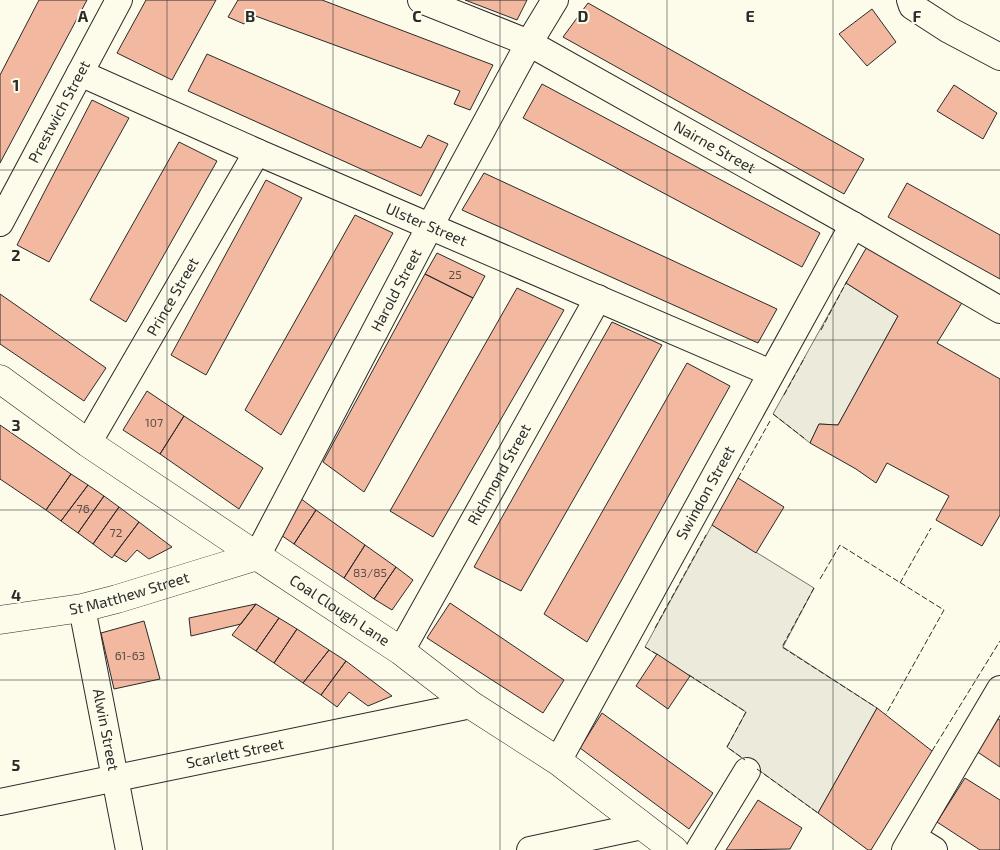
<svg xmlns="http://www.w3.org/2000/svg" width="1000" height="850" font-family="'Exo 2',sans-serif">
<rect width="100%" height="100%" fill="#fdfbea"/>
<path fill="#eceadb" stroke="#74746e" d="M846,283L898,316L838,425L819,424L810,443L773,414Z
M712,525L814,588L783,647L877,708L818,813L727,747L746,712L645,647Z"/>
<path fill="#f2b8a0" stroke="#2b2b2b" d="M39,0H87L0,163V75Z
M146,0H216L172,80L117,53Z
M238,0H322L493,65L470,110L454,104L460,91L250,14L244,24L228,17Z
M465,0H527L517,20Z
M588,3L864,159L844,194L563,37Z
M872,9L896,42L867,66L839,34Z
M207,54L421,148L428,135L448,144L421,196L188,91Z
M542,84L820,233L802,267L523,118Z
M954,85L997,113L983,139L937,111Z
M92,100L129,118L49,262L17,245Z
M179,142L217,161L126,322L90,300Z
M484,173L777,309L758,343L462,210Z
M266,180L302,198L206,375L171,355Z
M907,183L1000,235V279L888,217Z
M355,215L393,233L281,435L245,410Z
M868,245L963,301L937,343L1000,379V515L982,546L936,520L949,496L887,463L876,483L856,469L810,443L819,424L838,425L898,316L846,283Z
M437,253L485,276L473,298L425,274Z
M425,274L473,298L364,492L323,462Z
M517,288L564,310L433,537L390,511Z
M0,294L106,368L84,401L0,344Z
M612,322L662,345L521,591L474,567Z
M687,363L730,386L587,642L544,614Z
M147,391L184,416L160,454L123,430Z
M184,416L263,468L239,509L160,454Z
M0,425L71,474L46,510L0,479Z
M71,474L88,485L61,521L46,510Z
M738,478L784,507L756,553L712,525Z
M88,485L104,496L78,533L61,521Z
M104,496L119,507L93,544L78,533Z
M300,498L316,510L294,544L278,533Z
M119,507L139,522L112,558L93,544Z
M316,510L365,545L344,578L294,544Z
M139,522L172,547L149,559L137,550L126,562L114,555Z
M365,545L396,567L374,599L344,578Z
M396,567L413,580L392,610L374,599Z
M450,603L564,680L543,713L427,638Z
M256,604L279,618L256,651L232,635Z
M256,604L241,624L191,636L189,618Z
M279,618L297,629L274,663L256,651Z
M144,621L160,679L114,689L101,633Z
M297,629L329,650L303,683L274,663Z
M329,650L346,661L321,695L303,683Z
M657,654L690,676L668,709L636,686Z
M346,661L392,696L368,706L349,692L337,707L321,695Z
M877,708L932,751L871,850H868L818,813Z
M602,713L713,793L689,829L580,748Z
M998,719L1000,720V767L976,751Z
M965,778L1000,800V850H980L937,822Z
M758,800L802,828L790,849L726,850Z"/>
<g fill="none" stroke-linecap="round" stroke-linejoin="round">
<g stroke="#2b2b2b" stroke-width="28">
<g id="street">
<path id="s1" d="M421,0L529,43L853,225L1000,310"/>
<path d="M910,0L912,6L949,30L1000,57"/>
<path id="s2" d="M80,73L257,152L771,373"/>
<path id="s3" d="M0,223L119,0"/>
<path id="s4" d="M88,443L257,152"/>
<path id="s5" d="M257,556L430,226L529,43L555,0"/>
<path id="s6" d="M82,608L129,850"/>
<path id="s7" d="M401,651L598,298"/>
<path id="s8" d="M558,761L853,225"/>
<path id="s9" d="M0,802L471,705"/>
<path d="M913,837L934,850"/>
<path d="M530,850L642,826"/>
<path d="M699,850L747,771"/>
<path d="M905,850L1000,689"/>
</g>
</g>
<g stroke="#2b2b2b" stroke-width="29">
<g id="secondary">
<path id="s10" d="M0,379L88,443L257,556L401,651L471,705L558,761L674,850"/>
<path id="s11" d="M0,620L82,608L117,599L257,556"/>
</g>
</g>
<use href="#street" stroke="#fdfbea" stroke-width="26"/>
<use href="#secondary" stroke="#fdfbea" stroke-width="28"/>
<path stroke="#2b2b2b" stroke-width="1" stroke-dasharray="6 2.5" stroke-linecap="butt" d="M821,330L847,281
M784,395L805,357
M773,414L804,438
M738,478L770,421
M820,579L840,545L944,610L886,714
M900,583L931,528
M814,588L782,647L877,708
M655,628L706,535
M645,647L660,656
M689,675L746,712L727,747L745,760
M932,751L1000,641
M757,769L818,813"/>
</g>
<path fill="none" stroke="#2b2b2b" stroke-width="1" stroke-opacity="0.55" d="M167,0V850M333,0V850M500,0V850M667,0V850M833,0V850M0,170H1000M0,340H1000M0,510H1000M0,680H1000"/>
<g text-anchor="middle" stroke-width="4" stroke-linejoin="round" paint-order="stroke">
<g font-size="12" fill="#5d4e48">
<text x="455" y="279">25</text>
<text x="154" y="427">107</text>
<text x="83" y="513">76</text>
<text x="116" y="537">72</text>
<text x="370" y="577">83/85</text>
<text x="130" y="660">61-63</text>
</g>
<g font-size="15" fill="#2b2b2b" stroke="#fdfbea">
<text dy="5" stroke="none"><textPath href="#s3" startOffset="126">Prestwich Street</textPath></text>
<text dy="5" stroke="none"><textPath href="#s1" startOffset="329">Nairne Street</textPath></text>
<text dy="5" stroke="none"><textPath href="#s2" startOffset="378">Ulster Street</textPath></text>
<text dy="5" stroke="none"><textPath href="#s5" startOffset="300">Harold Street</textPath></text>
<text dy="5" stroke="none"><textPath href="#s4" startOffset="169">Prince Street</textPath></text>
<text dy="5" stroke="none"><textPath href="#s7" startOffset="202">Richmond Street</textPath></text>
<text dy="5" stroke="none"><textPath href="#s8" startOffset="306">Swindon Street</textPath></text>
<text dy="5" stroke="none"><textPath href="#s11" startOffset="132">St Matthew Street</textPath></text>
<text dy="5" stroke="none"><textPath href="#s10" startOffset="411">Coal Clough Lane</textPath></text>
<text dy="5" stroke="none"><textPath href="#s6" startOffset="124">Alwin Street</textPath></text>
<text dy="5" stroke="none"><textPath href="#s9" startOffset="240">Scarlett Street</textPath></text>
</g>
</g>
<g font-size="16" text-anchor="middle" font-weight="bold" fill="#2b2b2b" stroke="#fdfbea" stroke-width="4" stroke-linejoin="round" paint-order="stroke">
<text x="83" y="22">A</text>
<text x="250" y="22">B</text>
<text x="417" y="22">C</text>
<text x="583" y="22">D</text>
<text x="750" y="22">E</text>
<text x="917" y="22">F</text>
<text x="16" y="91">1</text>
<text x="16" y="261">2</text>
<text x="16" y="431">3</text>
<text x="16" y="601">4</text>
<text x="16" y="771">5</text>
</g>
</svg>
